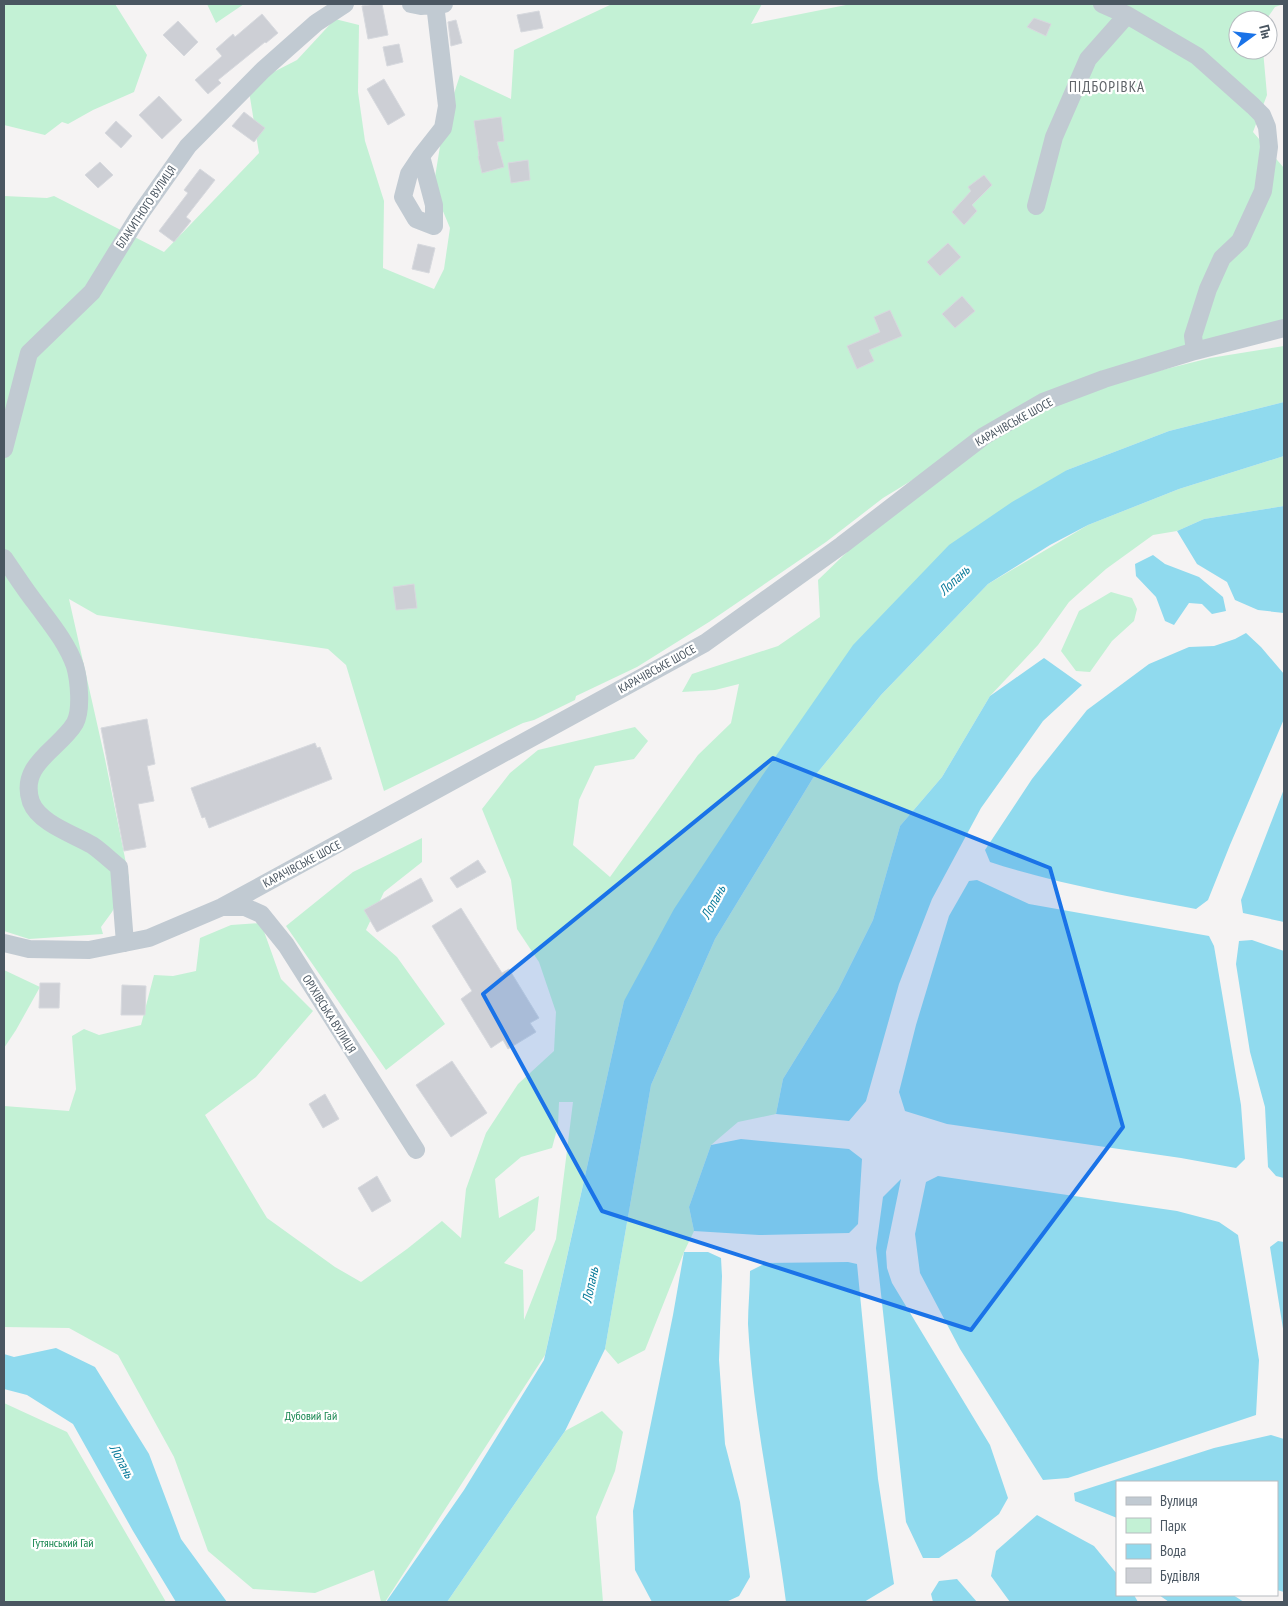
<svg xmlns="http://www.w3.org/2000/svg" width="1288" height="1606" font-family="'PT Sans Narrow',sans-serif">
<rect width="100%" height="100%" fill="#f5f3f3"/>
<path fill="#c3f1d5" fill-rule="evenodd" d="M4,4H115L147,55L134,92L93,110L68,124L62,122L45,135L4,125Z
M207,4H244L216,23Z
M612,4H762L751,24L851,4H1284L1275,7L1266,20H1238V50H1263L1267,95L1253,132L1284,168V321L1122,380L1210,358L1284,346V402L1169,431L1067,470L624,1001L545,1355L385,1602H381L374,1570L315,1593L253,1589L208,1551L174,1457L118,1355L69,1328L4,1327V1106L69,1111L76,1089L72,1036L84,1029L99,1035L141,1025L154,975L173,976L196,971L200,938L231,925L261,923L281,979L313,1011L256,1077L205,1115L267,1218L335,1267L361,1282L407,1249L442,1221L461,1238L466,1189L486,1133L518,1084L554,1051L556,1012L539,962L517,929L511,880L482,809L510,773L538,750L635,727L648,741L634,759L595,766L579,800L573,845L610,877L698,755L731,723L739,684L715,690L682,692L692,674L778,646L820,617L818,580L902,499L991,432L883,498L826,542L709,622L637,667L576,696L575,700L534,720L523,723L384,791L346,665L328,649L97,615L69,599L105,759L129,878L112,912L101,927L103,934L29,939L4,931V196L47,198L54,196L164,252L259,153L248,85L297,60L335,19L359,25L358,92L365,141L384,201L383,268L434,289L444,269L450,228L440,204L435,177L443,128L460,75L511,99L514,50ZM559,1102H573L556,1239L524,1320L523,1270L504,1263L535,1230L539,1196L499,1218L495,1179L521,1157L552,1148L558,1126Z
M1284,456V506L1204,519L1177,531L1153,535L1106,569L1069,602L1038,645L990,696L942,777L900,826L873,920L838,990L783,1079L776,1114L738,1122L711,1145L689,1207L694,1231L684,1252L645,1350L618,1364L605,1349L651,1085L715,939L813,778L881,695L988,584L1088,525L1179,489Z
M1111,592L1132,598L1137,609L1134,621L1112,641L1090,672L1076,671L1061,651L1079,611Z
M422,838V862L384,892L366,930L397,957L445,1024L386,1070L286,926L353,872Z
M4,970L40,987L16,1030L4,1048Z
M4,1403L67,1432L166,1602H4Z
M602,1411L623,1432L615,1471L596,1517L603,1602H447L565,1431Z"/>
<path fill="#90daee" d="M1284,402V456L1179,489L1088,525L1050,545L988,584L881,695L813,778L715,939L651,1085L605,1349L565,1431L447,1602H386L464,1490L544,1360L624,1001L674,909L762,776L853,645L949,545L1012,502L1067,470L1169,431Z
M1284,506V613L1258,610L1235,600L1227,582L1197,564L1177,531L1204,519Z
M1153,555L1165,564L1199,577L1223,597L1226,611L1212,614L1202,604L1189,603L1174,625L1165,621L1156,597L1136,576L1135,564Z
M1246,633L1261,647L1284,674V719L1230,845L1208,900L1196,909C1127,896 1057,884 990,862L985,850L1032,779L1087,710L1149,664L1189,647L1214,646L1235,639Z
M1044,658L1082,685L1043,721L981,808L932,899L899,984L866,1101L849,1121L776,1114L783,1079L838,990L873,920L900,826L942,777L990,696Z
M1284,789V922L1243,913L1241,900Z
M977,880L1029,904L1209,936L1214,946L1241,1105L1245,1159L1236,1168L1181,1158L947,1124L905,1111L899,1092L916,1025L949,916L969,881Z
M1252,940L1284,951V1178L1276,1176L1268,1167L1265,1107L1250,1052L1236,964L1239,941Z
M741,1139L849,1149L862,1159L858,1224L849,1233L759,1235L694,1231L689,1207L711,1145Z
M938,1176L1177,1211L1219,1222L1238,1235L1259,1360L1256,1415L1068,1478L1043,1480L960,1349L920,1273L915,1234L926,1182Z
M901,1179L886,1252L887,1268L892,1283L990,1445L1008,1498L999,1514L970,1537L939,1558H923L906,1522L876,1248L883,1197Z
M1278,1241L1284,1242V1335L1270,1247Z
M684,1252H708L721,1258L722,1276L719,1360L725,1444L740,1502L750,1577L739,1596L726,1602H652L635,1570L633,1511L673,1315Z
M848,1262L857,1264L878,1479L894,1584L864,1602H786C774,1510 753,1418 748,1324C748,1307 750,1289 750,1271L766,1263Z
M56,1348L95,1367L149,1454L181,1539L227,1602H176L133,1531L73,1424L27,1395L4,1389V1354L14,1357Z
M1271,1435L1284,1439V1592L1277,1590V1482H1117V1518L1075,1501L1074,1493L1214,1448Z
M1037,1515L1094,1546L1117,1574V1595H1134L1138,1602H1010L991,1576L996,1551Z
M957,1579L977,1602H933L931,1594L939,1581Z
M1159,1595H1233L1244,1602H1169Z"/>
<path fill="#cdcfd5" stroke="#d7d9de" d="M376,4H382L388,35L368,39L362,6Z
M539,11L543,28L521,32L517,15Z
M262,14L278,33L266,43L265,42L218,80L221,83L208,94L195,80L222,56L216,49L233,34L235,37Z
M1034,18L1051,24L1046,36L1027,27Z
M456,20L462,43L451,46L448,22Z
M178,21L198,42L184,56L163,35Z
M399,44L403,62L387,66L383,47Z
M384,79L405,115L388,125L367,89Z
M159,96L182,120L162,139L139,115Z
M244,112L265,128L254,142L232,126Z
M501,117L504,141L497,142L504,167L482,173L478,156H479L474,121Z
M116,121L132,136L121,148L105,133Z
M528,160L530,180L511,183L508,163Z
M100,162L113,175L98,188L85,175Z
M200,169L215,180L186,217L191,221L174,242L159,231L188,193L184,190Z
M984,175L992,185L972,205L977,211L964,225L952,212L971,191L968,187Z
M948,243L961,257L940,276L927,262Z
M418,244L435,248L429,273L412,269Z
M962,296L975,311L955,328L942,314Z
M890,310L902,336L869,350L874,361L857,369L847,346L880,332L874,317Z
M414,584L417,608L396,610L393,587Z
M147,719L155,764L147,766L154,801L138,804L146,847L124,851L101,728Z
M315,743L317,748L320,747L332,779L209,828L205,817L202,818L191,788Z
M478,860L486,872L457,888L450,878Z
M421,878L433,901L377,932L364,910Z
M461,908L502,973L509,969L539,1018L530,1023L536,1032L508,1049L503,1040L491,1048L461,999L472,991L432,926Z
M40,983H60L59,1008H39Z
M122,985L146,986L145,1015H121Z
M452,1061L487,1113L451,1137L416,1085Z
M325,1094L339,1119L323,1128L309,1104Z
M377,1176L391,1201L372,1212L358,1188Z"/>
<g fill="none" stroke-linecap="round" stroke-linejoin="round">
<path stroke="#c1cad2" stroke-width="18" d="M411,4L421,6L444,4
M1102,4L1127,15L1197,56L1253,106L1262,115L1267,127L1269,147L1263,191L1240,241L1222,258L1208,289L1193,336L1195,351
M421,156L409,174L403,197L416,219L434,226V205L421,156L443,128L447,106L435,4
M1036,206L1054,137L1088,59L1127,15
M4,449L29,353L92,292L140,214L188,146L263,70L316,23L345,4
M4,558C15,574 25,590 37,605C51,624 67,643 75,666C79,680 82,710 75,723C60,749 18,764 31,802C39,823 73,834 92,845C101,851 110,860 119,867L125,943
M225,907H245L261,914L286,945L416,1150
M4,943L29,949L89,950L149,938L222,907L705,643L842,545L984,436L1043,402L1104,379L1195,351L1284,328"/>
</g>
<path fill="#1a73e8" fill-opacity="0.2" stroke="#1a73e8" stroke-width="4" stroke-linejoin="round" d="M773,758L1050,868L1123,1127L971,1330L602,1211L483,994Z"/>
<g text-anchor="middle" stroke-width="4.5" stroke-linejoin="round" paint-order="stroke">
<g font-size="12" fill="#4a5661" stroke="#fff">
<text transform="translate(146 207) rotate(-56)" y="4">БЛАКИТНОГО ВУЛИЦЯ</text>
<text transform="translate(1014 422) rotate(-29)" y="4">КАРАЧІВСЬКЕ ШОСЕ</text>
<text transform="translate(657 669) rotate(-29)" y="4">КАРАЧІВСЬКЕ ШОСЕ</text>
<text transform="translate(302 864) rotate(-28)" y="4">КАРАЧІВСЬКЕ ШОСЕ</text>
<text transform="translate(329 1014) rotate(58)" y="4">ОРІХІВСЬКА ВУЛИЦЯ</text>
</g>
<g font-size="12" fill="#17864f" stroke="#fff">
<text x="311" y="1420">Дубовий Гай</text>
<text x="63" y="1547">Гутянський Гай</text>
</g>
<g font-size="14" font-style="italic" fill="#0c7c9b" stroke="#fff">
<text transform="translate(954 580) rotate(-43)" y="5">Лопань</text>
<text transform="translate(713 902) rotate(-61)" y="5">Лопань</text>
<text transform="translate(590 1285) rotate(-78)" y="5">Лопань</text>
<text transform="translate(122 1461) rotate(62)" y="5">Лопань</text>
</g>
<g font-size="15" letter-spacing="1" fill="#5f6368" stroke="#fff">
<text x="1107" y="92">ПІДБОРІВКА</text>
</g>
</g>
<rect width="1288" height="1606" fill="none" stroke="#4a5661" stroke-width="10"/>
<rect x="1116" y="1481" width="162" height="115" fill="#ffffff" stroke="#b7bbc0"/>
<rect x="1126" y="1497" width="25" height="8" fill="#c1cad2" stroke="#b7bbc0"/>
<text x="1160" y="1506" font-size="15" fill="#4a5661">Вулиця</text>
<rect x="1126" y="1518" width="25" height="15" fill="#c3f1d5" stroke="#b7bbc0"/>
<text x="1160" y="1531" font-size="15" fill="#4a5661">Парк</text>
<rect x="1126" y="1544" width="25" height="15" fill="#90daee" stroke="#b7bbc0"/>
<text x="1160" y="1556" font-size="15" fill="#4a5661">Вода</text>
<rect x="1126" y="1568" width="25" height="15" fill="#cdcfd5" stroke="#b7bbc0"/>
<text x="1160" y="1581" font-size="15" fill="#4a5661">Будівля</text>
<g transform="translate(1253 35) rotate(75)"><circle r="24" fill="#ffffff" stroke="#b7bbc0"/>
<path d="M0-4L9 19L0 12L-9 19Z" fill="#1a73e8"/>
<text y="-8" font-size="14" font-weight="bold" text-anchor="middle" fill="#4a5661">Пн</text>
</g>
</svg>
